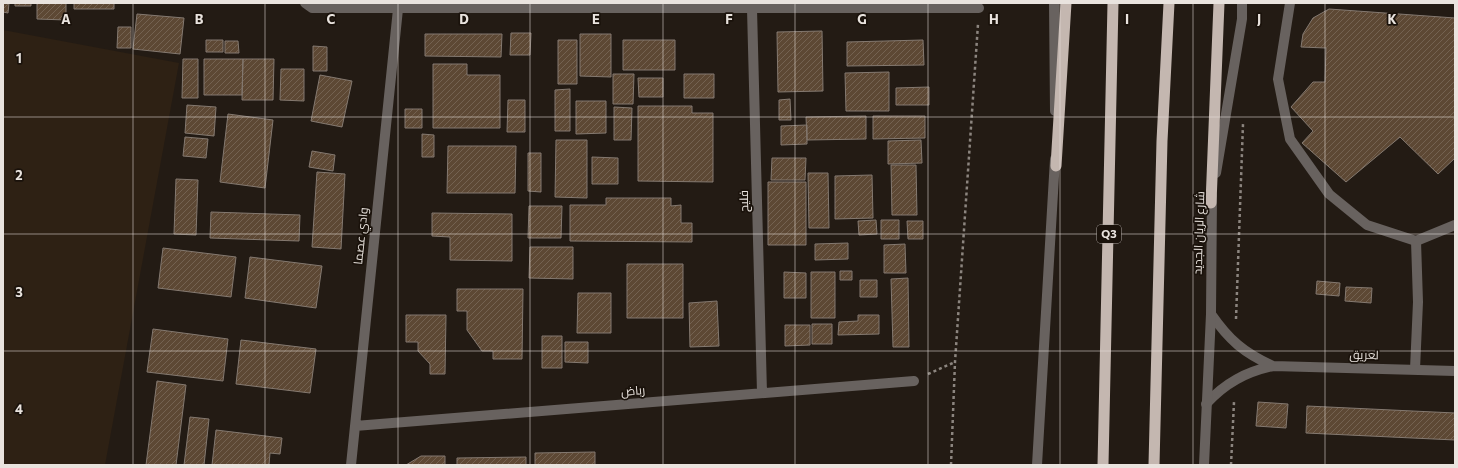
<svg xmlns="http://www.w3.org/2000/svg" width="1458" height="468" font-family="Commissioner,Cairo,sans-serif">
<defs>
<pattern id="building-hatch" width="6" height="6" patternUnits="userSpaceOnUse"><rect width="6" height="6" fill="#5d4834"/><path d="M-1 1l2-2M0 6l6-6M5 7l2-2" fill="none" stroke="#746251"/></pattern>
</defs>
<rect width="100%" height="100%" fill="#231b14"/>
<path fill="#2e2114" d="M3,30L179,63L105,465H3Z"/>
<path fill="url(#building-hatch)" stroke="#847970" d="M3,3H9L8,13L3,12Z
M15,3H31V6H15Z
M37,3H66V20L37,19Z
M74,3H114V9H74Z
M1329,9L1455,18V158L1438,174L1400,137L1346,182L1302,143L1313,131L1291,107L1313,82H1325L1326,48L1301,47L1303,34L1313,18Z
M137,14L184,18L180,54L133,49Z
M118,27H131V48H117Z
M822,31L823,91L778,92L777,32Z
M511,33H531L530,55H510Z
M425,34H502L501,57L425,56Z
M580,34H611V77L580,76Z
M206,40H223V52H206Z
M558,40H577V84H558Z
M623,40H675V70H623Z
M923,40L924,65L847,66V42Z
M225,41H238L239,53H225Z
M313,46L327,47V71H313Z
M183,59H198V98H182Z
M204,59H243L242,95H204Z
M243,59H274L273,100H242Z
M433,64H467V75H500V128H433Z
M281,69H304V101L280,100Z
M889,72V111H846L845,73Z
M613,74H634L633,104H613Z
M684,74H714V98H684Z
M320,75L352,81L342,127L311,121Z
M638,78H663V97H639Z
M929,87V105H896V88Z
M570,89V131H555V90Z
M790,99L791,120H779V100Z
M508,100H525V132H507Z
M576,101H606V133L576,134Z
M187,105L216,107L214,136L185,133Z
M638,106H692V113H713V182L638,181Z
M614,107L632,108L631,140H614Z
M405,109H422V128H405Z
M228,114L273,120L265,188L220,182Z
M866,116V139L807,140L806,117Z
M873,116H925V138L873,139Z
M807,125V144L781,145V126Z
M422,134L434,135V157H422Z
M185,137L208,139L206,158L183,156Z
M556,140H587V198L555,197Z
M921,140L922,163L888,164V141Z
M448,146H516L515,193H447Z
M312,151L335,155L333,171L309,167Z
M528,153H541V192L528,191Z
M592,157L618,158V184H592Z
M772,158H806L805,180H771Z
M891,165H916L917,215H892Z
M317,172L345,174L341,249L312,247Z
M808,173H828L829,228H809Z
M872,175L873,218L835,219V176Z
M176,179L198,180L196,235L174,234Z
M768,182H806V245H768Z
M606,198H671V206L681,205V223H692V242L570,241V205H606Z
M529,206H562L561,238H528Z
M211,212L300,215L299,241L210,238Z
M432,213L512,214V261L450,260V237L432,236Z
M876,220L877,234L859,235L858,221Z
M881,220H899V239H881Z
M907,221H923V239H908Z
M848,243V259L815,260V244Z
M905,244L906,273H884V245Z
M530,247H573V279L529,278Z
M163,248L236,257L231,297L158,288Z
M250,257L322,266L316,308L245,298Z
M627,264H683V318H627Z
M840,271H852V280H840Z
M784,272L806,273V298H784Z
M811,272H835V318H811Z
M908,278L909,347H893L891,279Z
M860,280H877V297H860Z
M1317,281L1340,283L1339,296L1316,294Z
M1346,287L1372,288L1371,303L1345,301Z
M457,289H523L522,359H493V351H482L467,330V311H457Z
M578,293H611V333H577Z
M717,301L719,346L690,347L689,303Z
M406,315H446L445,374H430V364L418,351V342H406Z
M858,315H879V334L838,335L839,322L858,321Z
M812,324H832V344H812Z
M785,325H810V345L785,346Z
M153,329L228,339L223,381L147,372Z
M542,336H562V368H542Z
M241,340L316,349L310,393L236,384Z
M565,342H588V363L565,362Z
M157,381L186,385L176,465H146Z
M1258,402L1288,404L1286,428L1256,426Z
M1307,406L1455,413V440L1306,433Z
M190,417L209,419L204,465H184Z
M216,430L282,438L280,454L270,453L269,465H212Z
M595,452V465H535V453Z
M421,456H445V465H406Z
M526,457V465H457V458Z"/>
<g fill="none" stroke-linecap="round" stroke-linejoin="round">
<path stroke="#8c857f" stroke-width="2.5" stroke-dasharray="3 3" stroke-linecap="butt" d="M1236,319L1243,124
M928,374L955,362
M951,465L955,362L978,24
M1231,465L1234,402"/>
<path stroke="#68625f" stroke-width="10" d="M1290,3L1278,79L1290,139L1329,194L1367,225L1416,241L1455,225
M1415,369L1418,302L1416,241"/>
<path stroke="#68625f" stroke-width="10" d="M305,3L312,8H979
M752,9L762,393
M1211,314C1229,340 1244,353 1273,366
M1206,404C1225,383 1246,372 1273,366L1455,371
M355,426L914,381
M351,465L398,9"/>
<path stroke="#68625f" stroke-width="10" d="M1054,3L1055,111
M1216,173L1242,19V3
M1037,465L1055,159
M1204,465L1211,314L1212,196"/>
<path stroke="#c4b7b0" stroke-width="11" d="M1056,166L1066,3
M1211,203L1219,3
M1103,465L1113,3
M1154,465L1162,141L1169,3"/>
</g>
<path fill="none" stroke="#e9e3de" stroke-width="1" stroke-opacity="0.55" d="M133,3V465M265,3V465M398,3V465M530,3V465M663,3V465M795,3V465M928,3V465M1060,3V465M1193,3V465M1325,3V465M3,117H1455M3,234H1455M3,351H1455"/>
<g text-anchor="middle" stroke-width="3.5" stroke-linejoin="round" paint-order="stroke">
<rect fill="#1a120b" stroke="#aba49f" stroke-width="1" x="1097" y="225" width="24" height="18" rx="3"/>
<g font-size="11" font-weight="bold" fill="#e9e3de">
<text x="1109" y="238">Q3</text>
</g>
<g font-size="12" fill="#e9e3de" stroke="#1a120b">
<text transform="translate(744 201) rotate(-91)" y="4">فليح</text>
<text transform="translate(1199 233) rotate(-88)" y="4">شارع الريان الجديد</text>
<text transform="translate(361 236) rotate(-84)" y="4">وادي عصما</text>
<text transform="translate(1364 355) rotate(1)" y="4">لعريق</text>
<text transform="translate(633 391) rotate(-5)" y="4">رباض</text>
</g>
</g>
<g font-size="13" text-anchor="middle" font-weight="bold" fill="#e9e3de" stroke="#1a120b" stroke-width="3.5" stroke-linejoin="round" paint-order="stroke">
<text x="66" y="24">A</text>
<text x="199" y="24">B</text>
<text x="331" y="24">C</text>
<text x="464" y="24">D</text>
<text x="596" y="24">E</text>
<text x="729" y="24">F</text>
<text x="862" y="24">G</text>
<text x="994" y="24">H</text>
<text x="1127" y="24">I</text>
<text x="1259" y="24">J</text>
<text x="1392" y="24">K</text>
<text x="19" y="63">1</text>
<text x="19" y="180">2</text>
<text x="19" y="297">3</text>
<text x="19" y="414">4</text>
</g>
<rect width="1458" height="468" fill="none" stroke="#e9e3de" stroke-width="8"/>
</svg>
